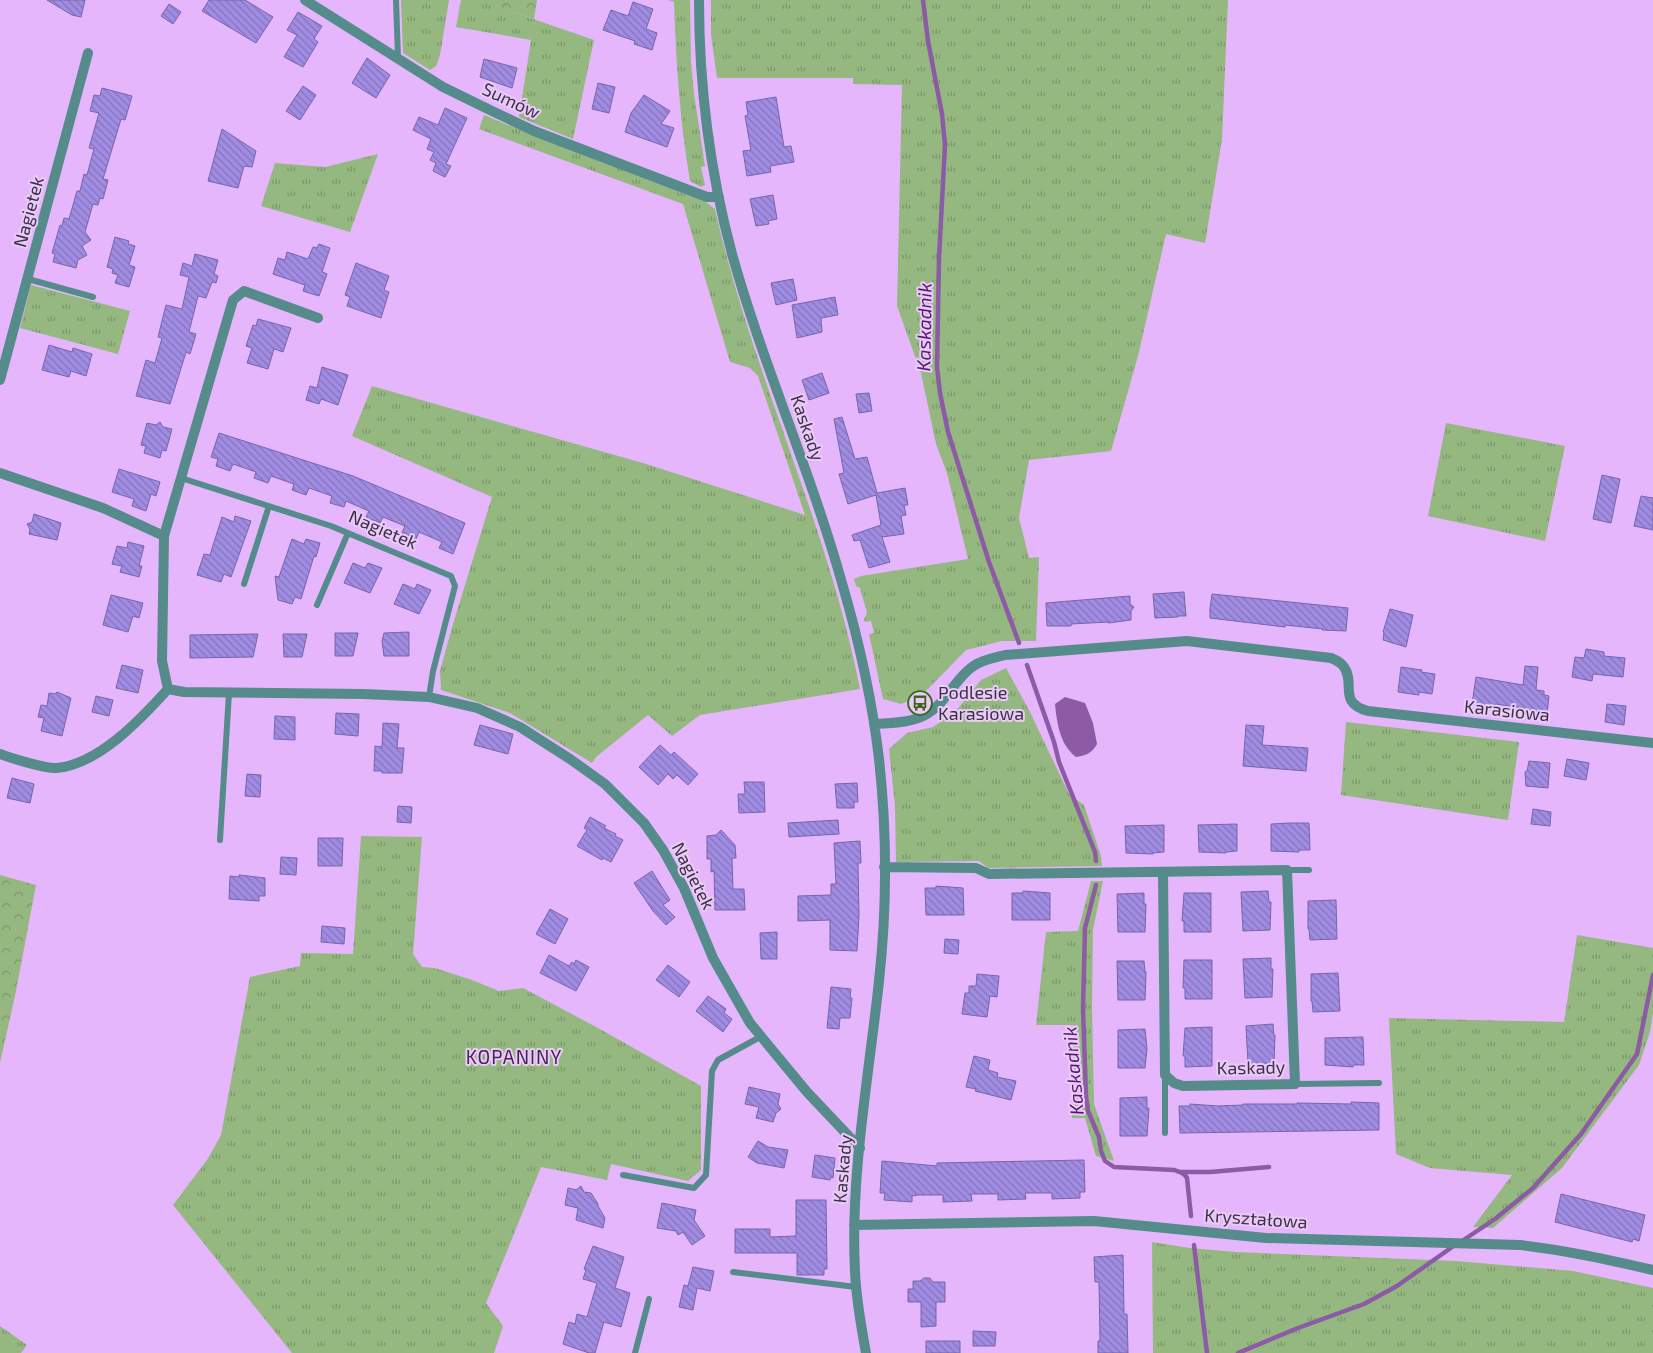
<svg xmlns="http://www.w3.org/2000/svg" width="1653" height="1353" font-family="'Exo 2',sans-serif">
<defs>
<pattern id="grass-tufts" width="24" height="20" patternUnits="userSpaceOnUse" patternTransform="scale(1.25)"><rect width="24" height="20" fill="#95b880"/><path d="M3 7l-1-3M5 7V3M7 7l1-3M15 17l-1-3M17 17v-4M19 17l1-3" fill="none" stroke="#7b966b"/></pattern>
<pattern id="forest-crowns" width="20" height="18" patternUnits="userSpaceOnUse" patternTransform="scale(1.25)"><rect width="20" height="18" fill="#95b880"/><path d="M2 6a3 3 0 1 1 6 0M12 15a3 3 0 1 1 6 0" fill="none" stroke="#7b966b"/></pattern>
<pattern id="building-back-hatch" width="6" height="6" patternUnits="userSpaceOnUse" patternTransform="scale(1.25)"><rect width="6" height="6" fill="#a18ce3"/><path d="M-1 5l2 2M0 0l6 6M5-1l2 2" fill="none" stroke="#8573ba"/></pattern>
</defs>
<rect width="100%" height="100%" fill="#e5b6fc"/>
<path fill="url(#grass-tufts)" d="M401,0H449L440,55L436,66L430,70L403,53Z
M461,0H496V6L594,40L573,139L519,117L531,40L456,27Z
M668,0H690L691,62L694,94L705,166L701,167L705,185L701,187L690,181C680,122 676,63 674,2Z
M711,0H1228L1222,139L1205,243L1166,234L1138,356L1111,451L1029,460L1019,518L1029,558L1039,557L1036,641H1002L966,650L923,694L901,704L883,699L869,634L874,633L871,621L865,622L864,619L867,613L860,588L856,586L854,579L861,576L968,559L947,473L936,444L921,373L897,306L902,85L853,84V78H717L711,35Z
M484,115L540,138L706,202L715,209C751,372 828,524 860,689L700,715L672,736L648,715L596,757L592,763L510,713L441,690L440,671L453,624L492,497L352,436L372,386L643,463L805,515L758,376L750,368L730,362L683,204L479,129Z
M378,154L350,232L261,206L275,163L325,167Z
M31,285L130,311L118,354L20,328Z
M1446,423L1565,446L1545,541L1428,516Z
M1006,668L1030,712L1069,794L1084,805L1101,856L1102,866L988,868L979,861L896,862L895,806L889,749L907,733L933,727L956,711L981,680Z
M1346,722L1519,742L1508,820L1341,795Z
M361,836L422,837L413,954L422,967L435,968L472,980L499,991L523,988L598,1028L701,1086V1170L688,1181L611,1164L607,1180L541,1167L486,1303L503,1326L494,1353H292L173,1205L207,1160L221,1135L250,977L300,966L301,953L353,954Z
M1091,881H1103L1093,930L1092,1006L1094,1104L1114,1161L1096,1156L1085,1118H1072L1074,1025H1036L1046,932L1078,931Z
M1577,935L1653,948V1013L1650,1032L1639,1065L1562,1168L1493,1228L1473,1227L1512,1175L1430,1168L1396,1154L1389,1018L1564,1022Z
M1152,1242L1190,1248L1236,1252L1456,1261L1573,1271L1653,1288V1353H1153Z
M0,1326L27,1345L21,1353H0Z"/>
<path fill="url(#forest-crowns)" d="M496,0H537L534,19L495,6Z
M0,875L36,885L16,991L0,1063Z"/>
<path fill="#8d5aa6" d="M1065,697L1085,703L1093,723L1097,744C1092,753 1087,755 1076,757C1060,745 1057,724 1055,704Z"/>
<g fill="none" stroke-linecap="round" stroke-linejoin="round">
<path stroke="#8d5aa6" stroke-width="4.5" d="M923,0L928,41L942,114L945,145L939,258L937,367L940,393L948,432L989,562L1019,643
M1027,665L1054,742L1059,762L1095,852L1096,861
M1096,885L1085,928L1083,1009L1086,1096L1088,1111L1099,1137L1101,1151L1105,1161L1114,1167L1174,1170C1180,1172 1184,1173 1187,1178L1191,1216
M1180,1172H1210L1269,1167
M1462,1241L1495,1219L1533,1188L1581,1134L1637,1054L1653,975
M1194,1245L1207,1353
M1238,1353L1298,1328L1364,1304L1397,1286L1455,1245"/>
</g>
<path fill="url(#building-back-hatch)" stroke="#7665aa" d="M47,0H85L81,17L72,15Z
M209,0H245L273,17L256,43L202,11Z
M633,2L653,9L646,29L657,33L652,50L634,44L635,41L603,30L611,10L628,16Z
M169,4L181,12L173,24L161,16Z
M298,12L322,26L314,39L318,42L303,67L284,57L297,35L287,30Z
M367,58L390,75L376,98L352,83Z
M484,59L517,68L512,88L480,77Z
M598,83L615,87L609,113L592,109Z
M303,86L316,95L300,120L286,111Z
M102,88L132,96L125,120L121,119L103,179L108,180L103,199L100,198L98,205L93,204L85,232L91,240L82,246L87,255L78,260L76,268L53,262L55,254L52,253L60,225L62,226L64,218L69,219L77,191H80L84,174L87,175L94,149L89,148L99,113L90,111L94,95L100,96Z
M644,95L670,111L661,124L674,128L667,147L625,132L631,113Z
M776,97L784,147L791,146L794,162L770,166L771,172L747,176L743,151L751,150L745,116L748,115L746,102Z
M445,108L467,118L446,164L451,166L445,177L433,171L436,163L430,160L434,152L427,149L431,139L413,130L419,117L438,125Z
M222,129L256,151L252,167L244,166L238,188L208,181Z
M773,195L777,219L768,221L769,224L756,226L750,199Z
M115,237L129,241L128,244L135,246L129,265L135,267L129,287L115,283L118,275L112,273L113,269L107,267Z
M319,244L330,248L322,272L327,274L319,296L303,291L305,285L273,274L278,258L285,260L287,252L308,259L313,247L317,248Z
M195,254L218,260L214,274L218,276L216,283L212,282L206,298L198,296L189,332L196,334L190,354L186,352L170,404L136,396L146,360L155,363L162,338L158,337L166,305L182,309L189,277L180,275L183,263L192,266Z
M356,263L389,276L384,290L389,292L381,318L347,306L350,297L345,295Z
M793,279L797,300L776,305L771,283Z
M835,297L838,315L821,318L822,332L797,338L792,305Z
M258,319L291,328L283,352L274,349L268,369L247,363L252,348L246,346L253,325L256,326Z
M49,345L72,352L73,348L92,354L86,376L71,371L69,377L42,370Z
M322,367L348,375L338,405L321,399L319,404L306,400L310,386L317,388Z
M822,373L829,393L809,400L802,380Z
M869,393L872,411L859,413L856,394Z
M842,417L855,459L867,457L877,493L905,488L908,505H904L906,515L901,516L904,534L882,537L890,562L869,568L860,540L854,541L852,535L881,525L876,495L848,504L839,474L844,473L834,419Z
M160,422L163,427L172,429L166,451L162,450L160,458L144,453L146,446L141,445L147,423L156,425Z
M219,433L353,476L465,523L453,554L439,548L442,542L419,532L416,539L402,533L405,526L383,517L380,523L366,517L369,511L346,501L344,507L330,503L332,496L309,488L306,495L292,490L294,484L271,476L268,483L254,478L256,472L233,464L230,471L216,466L218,459L211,457Z
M119,469L160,482L156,496L151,494L146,511L132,506L134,499L112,492Z
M1602,475L1620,479L1611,523L1593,519Z
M1641,496L1653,498V530L1634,526Z
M34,514L61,523L57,540L29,534L30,529L27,524L32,522Z
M235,516L251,521L231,577L224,574L221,582L197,575L204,554L210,555L222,517L234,522Z
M292,539L304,544L306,539L320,543L316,557L314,556L301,599L295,597L292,604L278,600L275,576L279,577Z
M128,542L144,546L139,566H142L139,577L120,572L122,566L112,564L117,546L127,548Z
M353,563L365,568L368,563L382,568L370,593L344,583Z
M403,584L415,589L417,584L431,590L419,614L394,604Z
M1184,592L1186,616H1178V617L1155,618L1153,594Z
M1212,594L1348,608L1346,631L1322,630L1323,629L1285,625V627L1210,618V608Z
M111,595L143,603L139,618L133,616L128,632L103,625Z
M1130,596V604L1134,607L1131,611V620L1108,623V622L1071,624V626H1047L1046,603Z
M1390,609L1413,615L1406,647L1383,640L1384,632H1383Z
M409,632V656H384L382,641L384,633Z
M335,633H358L353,656H335Z
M258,634L253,657L190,658V635Z
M283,634H307L302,657H284Z
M1586,649L1604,652V656L1625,658L1623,677L1593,674L1592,681L1572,677L1575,657L1584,658Z
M122,665L143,670L138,693L116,688Z
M1525,666L1538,667L1536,690L1544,691V695L1549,696L1547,715L1522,712L1523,708L1495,704V706L1472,704L1476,677L1523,685Z
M1401,667L1422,670L1421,672L1435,674L1432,694L1419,692V695L1398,692Z
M57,692L71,698L62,736L41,731L44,718L38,717L41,705L47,706L49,693L55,694Z
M96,696L113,700L109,716L92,712Z
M1607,704L1626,706L1624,725L1605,722Z
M336,713L359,714L358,736L335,734Z
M275,716L295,717V740L274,739Z
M383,723L399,724L397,748H404L402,773H382V771H374L375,746L382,747Z
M480,725L513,734L508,754L474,745Z
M1246,725L1264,726L1262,745L1308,748L1306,771L1243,766Z
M660,745L671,755L674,752L698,774L688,785L677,775L673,779L668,774L658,785L639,767Z
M1567,759L1589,763L1586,780L1564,776Z
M1529,761L1550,763L1548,788L1526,786L1525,772L1527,771Z
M247,774L261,775L260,797L245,796Z
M12,778L34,784L30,803L7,798Z
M744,782H764L765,812L739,813L738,794H745Z
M857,783L858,802H854V808H837L835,784Z
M398,806L412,807L411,823L397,822Z
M1533,809L1551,812L1550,826L1531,824Z
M590,817L606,826L604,828L616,834L615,836L623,840L611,862L603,858L602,860L577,846L587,830L584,828Z
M838,820L839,834L789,837L788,823Z
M1290,823H1309L1310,850H1299V852L1271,851V824Z
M1237,824V851L1226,852V853L1199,852L1198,825Z
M1164,825V852L1153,853V854L1126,853L1125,826Z
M721,830L735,845L736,858H732L733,889H744L745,910H715L714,871L711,872V859H707V836L716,835Z
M318,838H343L342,866H318Z
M860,841L861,863H858L859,915L857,951L830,950V920L798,921V896L831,895V884H836L834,843Z
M281,857L297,858L296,875L280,874Z
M652,871L670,900L663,905L675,917L666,925L653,911L634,883Z
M239,875L265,878V896H259V901L229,899L230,876L239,877Z
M936,886L963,888L964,915H926L925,888H936Z
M1023,891L1050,893V920H1012V893H1023Z
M1268,891L1269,902H1271L1270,930L1243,931L1241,892Z
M1144,893V904H1146L1145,932H1118L1117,894Z
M1184,893H1211V932H1184V921H1182Z
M1336,900L1337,939L1310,940L1309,929H1308V901Z
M550,909L568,919L555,944L536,934Z
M322,926L345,928L344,944L321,942Z
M777,932V959H761L760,933Z
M945,939L959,940L958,954L944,953Z
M549,955L569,966L572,962L574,964L576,960L589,967L576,991L540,973Z
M1271,958V969H1273L1272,997L1245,998L1243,959Z
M1184,960H1212V999H1185V988H1183Z
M1117,961H1144L1145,972H1146L1145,1000H1118Z
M668,965L690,982L679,997L656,980Z
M1338,973L1340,1011L1313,1012L1312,1001H1311V974Z
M977,974L999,976L997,997L990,996L987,1017L962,1014L965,993H969V986H976Z
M831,987L851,989L850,998H852L850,1018H840L839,1029L827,1028Z
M708,996L726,1009L724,1013L732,1019L723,1032L696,1011Z
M1273,1024L1274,1036L1275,1035L1274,1063L1248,1064L1246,1026Z
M1212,1027V1066L1185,1067V1056H1183L1185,1028Z
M1145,1029L1147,1049L1145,1068H1118V1030Z
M1363,1037L1364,1065H1353V1067L1325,1065V1038Z
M974,1056L990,1060L988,1070L998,1073L997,1077L1016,1081L1011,1100L975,1091L976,1089L966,1087Z
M749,1087L780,1094L778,1104L781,1109L776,1113L773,1122L756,1118L759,1107L745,1104Z
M1147,1097V1108H1149L1147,1136H1120V1098Z
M1351,1102L1379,1103V1130L1180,1133L1179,1106H1190V1104L1218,1106L1243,1105V1104H1297V1103L1351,1104Z
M758,1141L768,1147L788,1150L784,1168L757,1163L748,1157Z
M815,1155L835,1158L833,1178L831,1177L830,1180L812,1177Z
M1084,1160L1085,1192H1080V1198L1052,1199V1193H1025L1026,1199L998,1200V1194H971L972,1201L943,1202V1195H918L912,1196V1202L884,1200L885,1193H880L882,1161L937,1166V1163Z
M581,1186L584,1192L591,1193L598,1204V1206L605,1218L603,1228L576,1220L578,1208L565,1205L568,1188L576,1190Z
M1561,1194L1645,1215L1639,1241L1633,1239L1632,1242L1555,1222Z
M796,1200H826L827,1269H824V1275H797V1253H735V1229H770V1237L796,1236Z
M662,1203L696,1210L694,1220L705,1236L692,1245L683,1232L678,1235L676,1231L657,1228Z
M593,1246L624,1257L615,1288L630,1293L621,1327L604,1322L595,1353H589L563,1344L569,1322L575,1324L577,1314L587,1317L597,1283L583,1279L586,1270L584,1269Z
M1123,1255L1124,1314H1127L1128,1353H1098V1341H1100L1099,1282H1095L1094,1257Z
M693,1267L714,1271L710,1291L697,1288L693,1310L679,1307L684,1285L688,1286Z
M924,1278H930L933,1282H945V1302H936V1326L921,1327V1302H908V1289H913V1281H920Z
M973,1331L996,1332L995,1346H973Z
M926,1341H960V1353H926Z"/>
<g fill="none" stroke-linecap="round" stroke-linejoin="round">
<path stroke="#558b8a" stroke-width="6" d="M396,0L398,58
M28,279L93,297
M181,478L331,526L451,576L455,586L433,671L429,697
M244,584L269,506
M317,605L348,533
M220,840L229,693
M1287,870H1309
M1295,1084L1379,1083
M1165,1133V1075
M623,1175L694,1188L706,1175L712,1071L718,1060L760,1037
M733,1272L856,1287
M635,1353L649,1299"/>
<path stroke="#558b8a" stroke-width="10" d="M305,0L443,87L492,111L534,131L707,197H719
M699,0C699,85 710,172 732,254C763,365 811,472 842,583C859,641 872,699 879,759C887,832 887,908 879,981C869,1075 850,1176 855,1271C856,1298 861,1326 866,1353
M0,380L88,53
M0,473L103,508L164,536L162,661L168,689
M164,536L233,300L244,291L318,318
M168,689L184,692L364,694L429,697L477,708L520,727L570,759L605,784L644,823L663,850L684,888L713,958L750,1023L807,1092L860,1148
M874,724C891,723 912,723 927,714C946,703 954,680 972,667C981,660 994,658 1005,655L1187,641L1331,658C1336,660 1341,662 1344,667C1356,684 1337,702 1368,711L1653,743
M0,754C10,758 47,769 56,768C98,765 141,719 168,689
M884,867L976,868L989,874L1287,870L1295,1084L1183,1086L1174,1083L1165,1075L1163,873
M854,1225L1094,1221L1266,1238L1520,1245C1565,1250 1609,1260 1653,1270"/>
</g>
<defs>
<g id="bus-ring" transform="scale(1.25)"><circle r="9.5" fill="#e8ccf6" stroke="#3d641f" stroke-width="1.5"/><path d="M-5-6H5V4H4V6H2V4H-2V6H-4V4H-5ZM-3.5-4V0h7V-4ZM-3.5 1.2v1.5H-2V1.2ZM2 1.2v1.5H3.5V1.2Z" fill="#3d641f"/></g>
</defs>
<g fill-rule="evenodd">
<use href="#bus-ring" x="920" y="703"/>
</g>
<g text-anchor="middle" stroke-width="4" stroke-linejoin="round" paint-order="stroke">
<g font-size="18" fill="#3f2d49" stroke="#e8ccf6">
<text transform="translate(511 101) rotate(25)" y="6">Sumów</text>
<text transform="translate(29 212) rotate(-75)" y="6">Nagietek</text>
<text transform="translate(807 428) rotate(71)" y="6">Kaskady</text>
<text transform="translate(383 530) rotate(23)" y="6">Nagietek</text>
<text transform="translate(1507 711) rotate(6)" y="6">Karasiowa</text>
<text transform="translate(693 876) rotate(63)" y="6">Nagietek</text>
<text transform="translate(1251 1068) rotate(-1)" y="6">Kaskady</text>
<text transform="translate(843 1169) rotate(-85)" y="6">Kaskady</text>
<text transform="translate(1256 1219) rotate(4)" y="6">Kryształowa</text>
</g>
<g font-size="18" fill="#3f2d49" stroke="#e8ccf6" text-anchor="start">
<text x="938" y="699">Podlesie<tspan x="938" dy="21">Karasiowa</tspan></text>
</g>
<g font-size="19" font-style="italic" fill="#591474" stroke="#e8ccf6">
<text transform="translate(924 327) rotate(-89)" y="7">Kaskadnik</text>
<text transform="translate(1073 1071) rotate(-95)" y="7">Kaskadnik</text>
</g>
<g font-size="19" letter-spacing="1" fill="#481f59" stroke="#e8ccf6">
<text x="514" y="1064">KOPANINY</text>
</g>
</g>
</svg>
